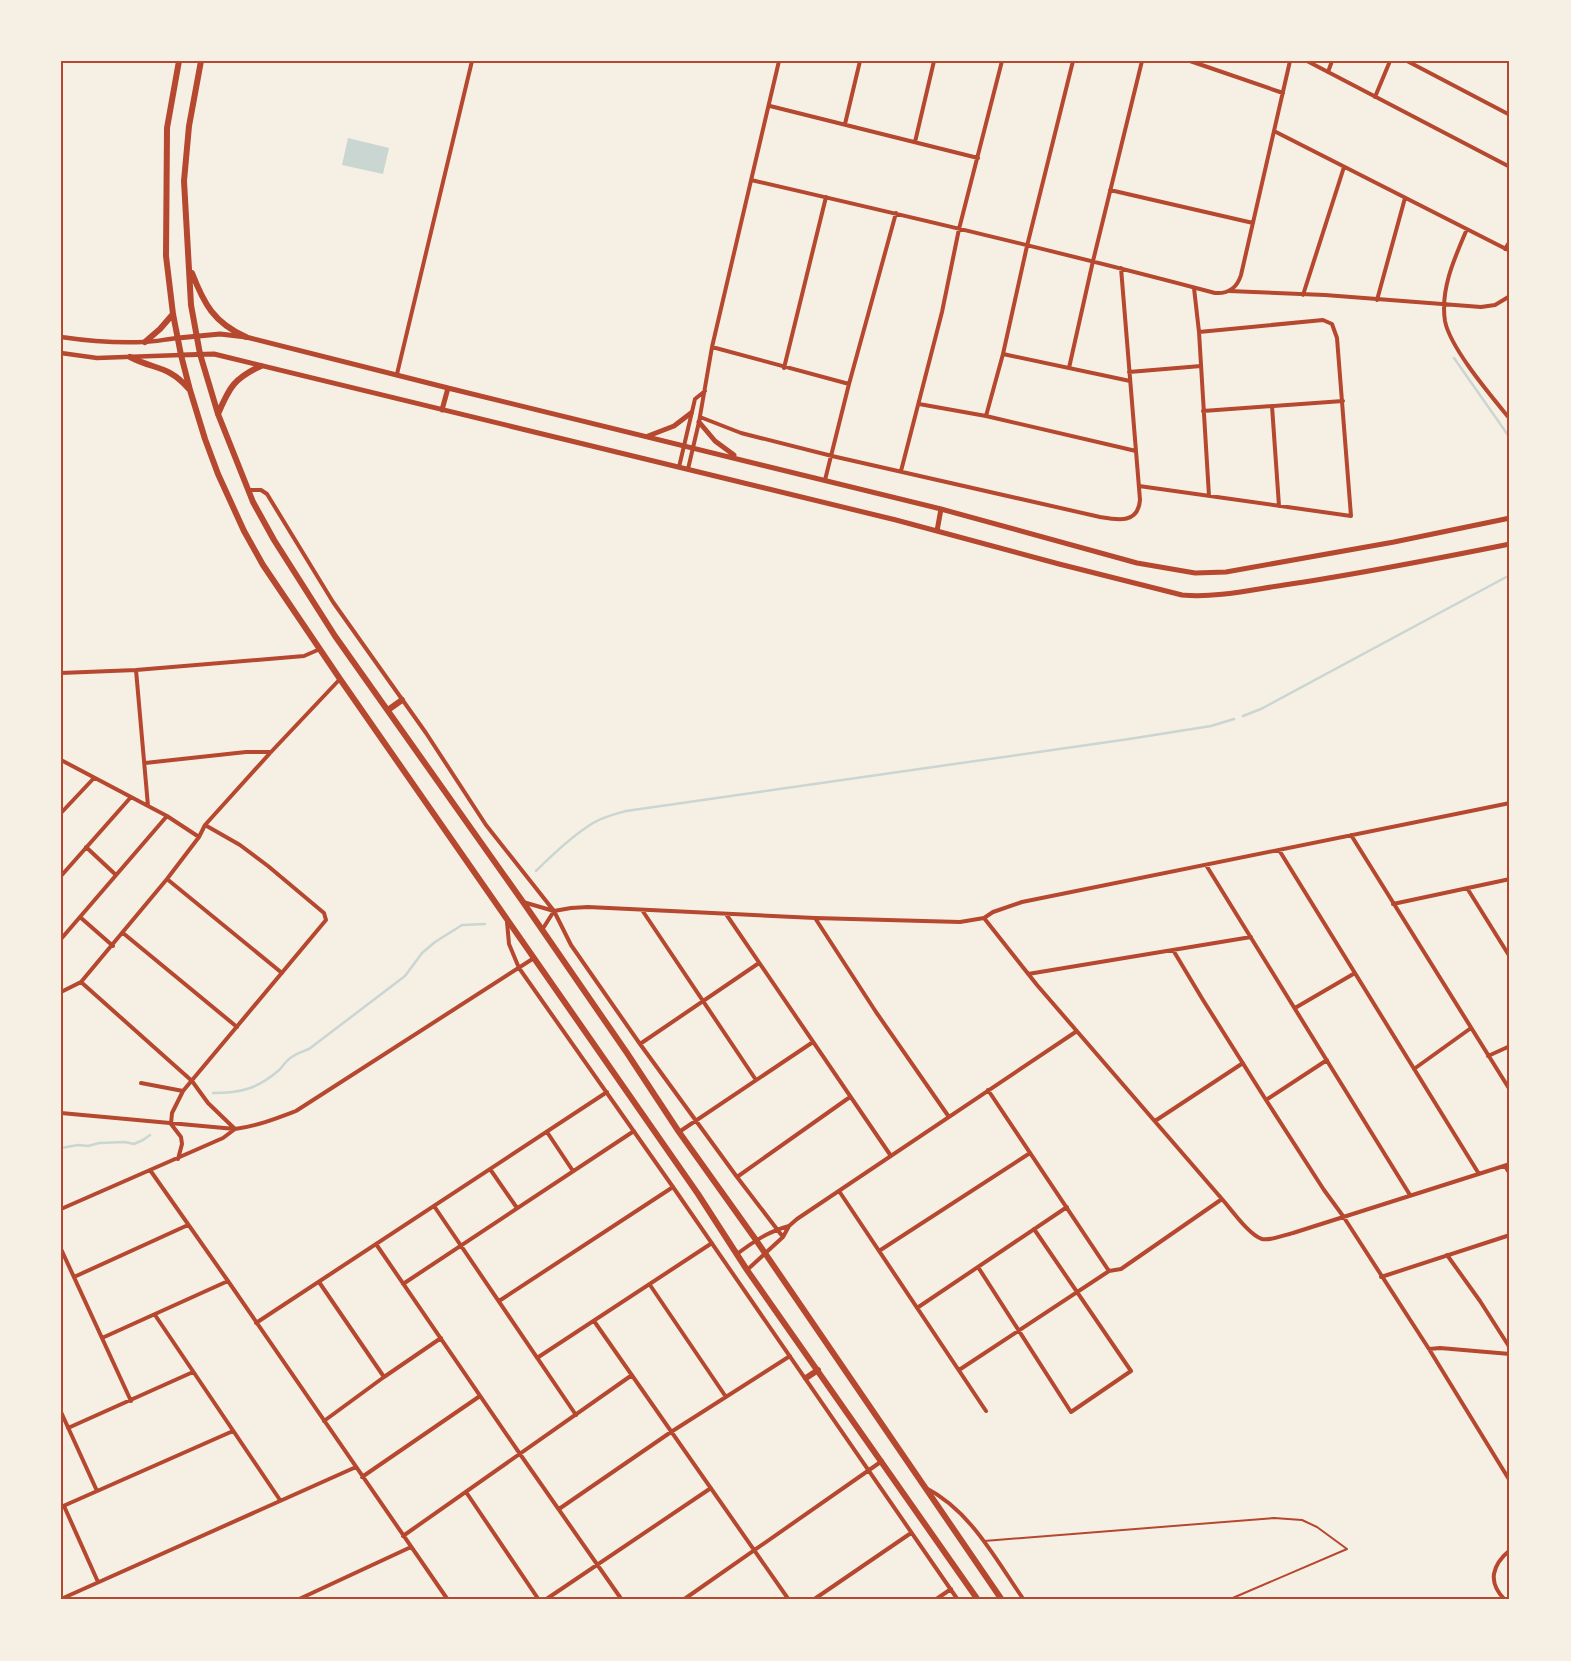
<svg xmlns="http://www.w3.org/2000/svg" width="1571" height="1661" font-family="'Sofia Sans Condensed',sans-serif">
<rect width="100%" height="100%" fill="#f6efe4"/>
<path fill="#c9d6d2" d="M348,138L389,148L383,174L342,165Z"/>
<g fill="none" stroke-linecap="round" stroke-linejoin="round">
<path stroke="#c9d6d2" stroke-width="2.5" d="M1454,358L1510,438
M1243,716L1261,709L1510,575
M536,871C553,854 572,836 593,823C603,817 615,814 626,811L1129,739L1211,726L1234,719
M213,1093C240,1093 257,1089 278,1071C282,1068 284,1063 288,1060C294,1054 302,1052 309,1049L405,976L422,953L435,942L462,925L485,924
M61,1148L78,1145L88,1146L99,1143L125,1142L134,1144L143,1140L150,1135"/>
<path stroke="#b5482f" stroke-width="2" d="M984,1541L1274,1518L1302,1520L1317,1527L1347,1549L1228,1600"/>
<path stroke="#b5482f" stroke-width="4" d="M1190,61L1283,93
M1307,61L1510,167
M1407,61L1510,115
M1328,72L1332,61
M1375,97L1390,61
M770,106L978,158
M845,124L860,61
M1274,131L1510,251
M915,142L934,61
M751,180C906,216 1061,252 1215,293C1228,294 1237,288 1241,275L1290,61
M1110,190L1253,223
M1467,229C1455,257 1440,289 1445,321C1450,348 1492,397 1510,419
M1505,249L1510,241
M1194,288L1199,332L1209,496
M1229,291L1325,295L1481,307L1495,305L1510,296
M1303,295L1344,167
M1377,300L1405,198
M712,347L849,384
M1003,354L1130,381
M784,368L826,197
M1069,368L1093,261L1142,61
M1129,372L1201,366
M397,374L472,61
M919,404L986,416L1136,451
M1272,406L1279,506
M1203,411L1343,401
M986,416L1003,354L1027,246L1073,61
M700,417L741,433L832,456L1100,517C1118,520 1138,524 1140,500L1121,268
M679,467L695,399L705,391
M688,469L699,422L712,347L779,61
M901,471L942,312L959,229L1002,61
M825,480L849,384L896,213
M1139,486L1351,516L1337,338L1332,324L1323,320L1199,332
M248,490H261L267,494L333,602L426,733L486,825L554,911L571,945L640,1044L737,1177L783,1237
M136,670L148,806
M61,673L136,670L304,656L320,649
M61,760L167,816L199,837
M145,763L246,752H271
M61,813L94,778
M1351,835L1510,1090
M86,847L116,875
M1279,850L1479,1174
M1206,865L1410,1195
M61,876L131,797
M167,879L282,973
M1467,888L1510,957
M523,902L554,911L571,908L588,907L815,918L960,922L984,918L993,912L1022,902L1510,803
M1393,904L1510,879
M642,910L756,1080
M726,914L891,1156
M80,917L113,946
M815,918L876,1012L949,1117
M984,918L1037,985L1222,1199C1231,1209 1249,1235 1262,1239C1271,1241 1284,1235 1293,1233L1510,1164
M507,922L509,944L519,968L673,1187L958,1600
M542,930L554,911
M123,933L237,1027
M61,939L167,816
M1173,950L1203,1000L1266,1100L1324,1190L1343,1216L1429,1349L1510,1481
M1028,974L1251,937
M81,982L192,1081L208,1103L235,1129
M61,992L81,982L167,879L199,837L205,825L271,752L340,679
M1295,1008L1355,973
M640,1044L759,963
M1488,1056L1510,1046
M1414,1069L1471,1028
M141,1083L183,1091
M988,1090L1109,1271
M1266,1100L1327,1060
M61,1113L235,1129C257,1126 275,1119 296,1111L534,958
M1155,1121L1243,1063
M547,1132L573,1171
M679,1132L813,1042
M178,1159L182,1144L181,1137L171,1124L172,1113L183,1091L326,920L324,913L268,866L240,845L205,825
M1505,1166L1510,1174
M490,1169L517,1208
M150,1170L228,1281L448,1600
M737,1177L850,1097
M839,1191L986,1411
M434,1206L576,1415
M61,1209L223,1138L235,1129
M376,1244L520,1454L622,1600
M61,1249L131,1401
M879,1251L1030,1153
M737,1254C753,1242 769,1231 789,1226
M1447,1255L1480,1301L1510,1348
M978,1267L1071,1412L1131,1371L1034,1229
M747,1270L783,1237L789,1226L797,1219L1077,1031
M74,1277L188,1225
M1381,1277L1510,1235
M319,1282L384,1377
M403,1284L634,1131
M650,1285L726,1397
M499,1301L673,1187
M917,1308L1067,1207
M155,1315L280,1500
M594,1321L789,1600
M256,1323L607,1092
M102,1338L228,1281
M1429,1349L1440,1348L1510,1354
M537,1358L712,1243
M959,1370L1109,1271L1121,1269L1222,1199
M61,1412L97,1491
M324,1421L384,1377L441,1338
M68,1428L193,1372
M362,1477L480,1396
M926,1488C971,1511 996,1560 1024,1600
M466,1492L539,1600
M64,1506L98,1582
M61,1507L233,1431
M559,1509L671,1432L790,1356
M403,1536L632,1375
M61,1599L356,1467
M297,1600L411,1547
M545,1600L711,1488
M683,1600L882,1461
M813,1600L911,1533
M935,1600L951,1589
M1505,1600C1487,1582 1492,1565 1510,1550"/>
<path stroke="#b5482f" stroke-width="4.5" d="M61,337C88,341 115,343 143,342C155,342 166,339 178,338
M61,353L97,358L181,355"/>
<path stroke="#b5482f" stroke-width="5" d="M178,338L220,334L246,337L452,389L941,509L1137,563L1195,573L1226,572L1394,542L1510,518
M181,355L214,354L896,520L1059,564L1182,595C1216,598 1250,590 1284,585C1360,574 1435,559 1510,544
M442,410L448,388
M699,422L715,441L734,455
M648,436L674,426L691,413
M937,531L941,509"/>
<path stroke="#b5482f" stroke-width="6" d="M179,61L167,128L166,256L173,314L181,355L190,390L205,439L218,474L244,531L263,565L340,679L698,1194L747,1270L978,1600
M201,61L189,126L184,181L191,305L200,354L218,414L253,502L274,540L335,636L523,902L627,1053L679,1132L756,1240L1002,1600
M192,273C204,304 214,323 246,337
M145,342L160,329L173,314
M130,357C155,370 168,365 189,389
M218,414C229,388 234,378 261,366
M388,710L402,700
M806,1378L818,1370"/>
</g>
<rect width="1571" height="1661" fill="none" stroke="#f6efe4" stroke-width="125"/>
<rect x="62" y="62" width="1446" height="1536" fill="none" stroke="#b5482f" stroke-width="2"/>
</svg>
